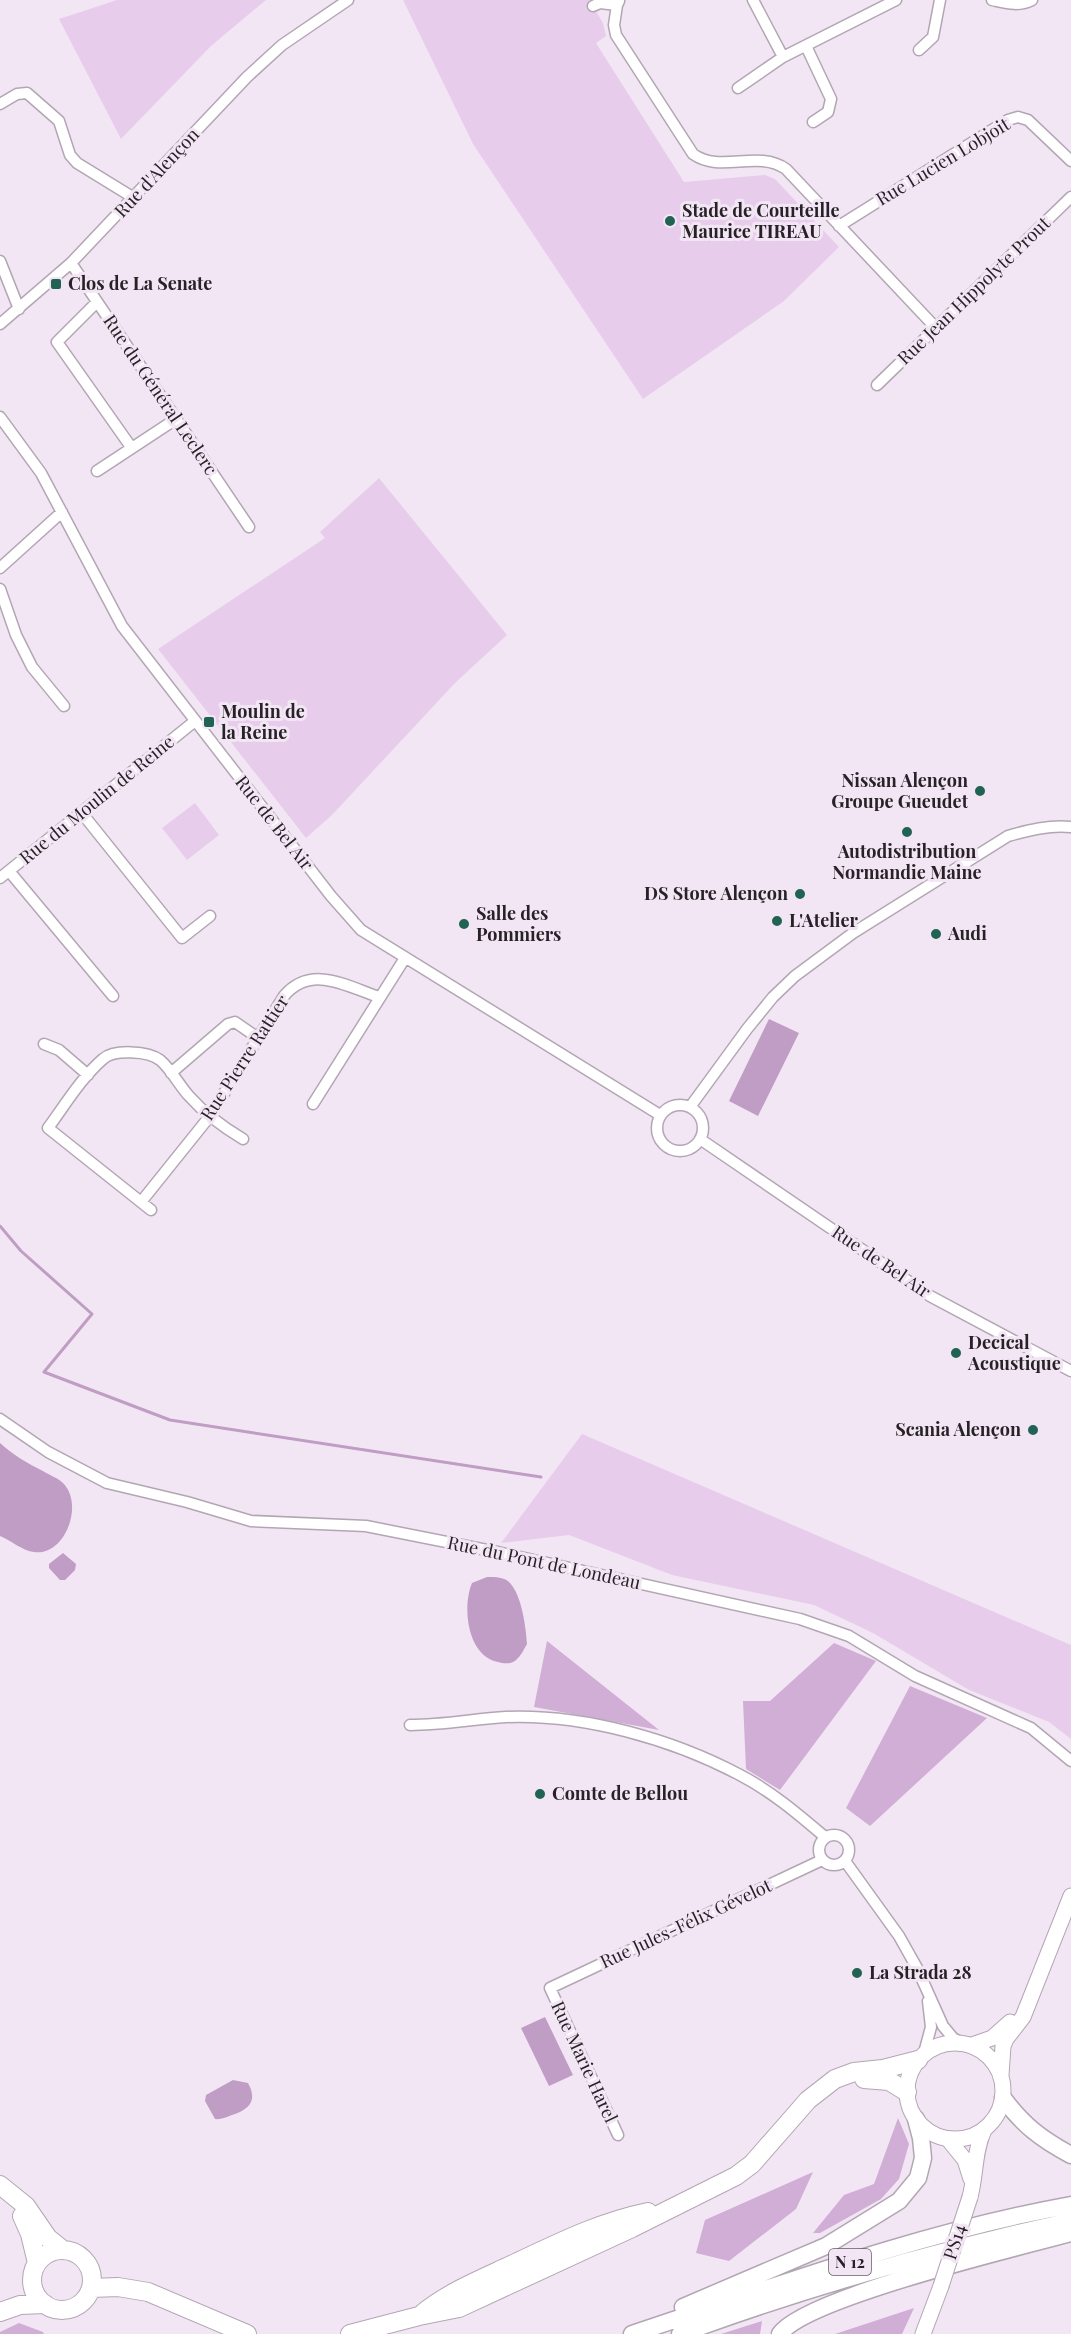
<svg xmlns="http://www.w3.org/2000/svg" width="1071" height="2334" font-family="'Playfair Display',serif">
<rect width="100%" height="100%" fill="#f3e6f4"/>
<path fill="#e7cdeb" d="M117,0H266L211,46L121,139L59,19Z
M403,0H589L603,23L606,36L596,43L684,182L765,175L775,179L839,247L784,301L643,399L473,144Z
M379,478L507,635L456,682L332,815L306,838L158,649L325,538L320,532Z
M195,803L219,835L187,860L162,828Z
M582,1434L1071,1645V1739L1049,1722L969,1690L873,1633L814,1605L672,1575L569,1535L501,1543Z"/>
<path fill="#d1aed6" d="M547,1641L659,1730L534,1707Z
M834,1643L876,1661L780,1790L746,1769L743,1701H770Z
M910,1686L987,1718L870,1826L846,1808Z
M898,2118L909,2144L899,2179L881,2199L820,2233H813L844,2195L874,2184Z
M813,2172L796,2209L729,2261L696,2253L705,2220Z
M914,2308L902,2334H835Z
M762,2321L760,2334H721Z
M19,2323L43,2332L44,2334H0V2332Z"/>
<path fill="#c09dc4" d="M769,1019L799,1033L758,1116L729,1101Z
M0,1443C13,1455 27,1463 43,1471C49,1475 58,1478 63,1483C85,1505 64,1557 34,1552C23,1551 10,1540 0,1536Z
M63,1553L76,1564L75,1570L65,1580H60L49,1568V1564Z
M487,1577C495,1577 505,1577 510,1583C522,1596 526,1628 527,1644C524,1649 521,1656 516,1660C512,1664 504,1664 498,1662C467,1656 462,1607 472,1583Z
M545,2017L573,2075L549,2086L521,2028Z
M233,2080L248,2083C257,2099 251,2108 235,2114C228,2116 222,2120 215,2119L205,2101L206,2095Z"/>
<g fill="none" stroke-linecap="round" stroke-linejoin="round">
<path stroke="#c09dc4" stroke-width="3" d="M0,1226L21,1251L92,1314L44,1372L170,1420L541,1477"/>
<g stroke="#b3a6b4" stroke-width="13">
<path id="minor" d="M753,0L783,57
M992,0C1006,3 1019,7 1032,0
M617,5L614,25L616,35L693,154C721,174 757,149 786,169L936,328
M593,6L600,3L617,5L619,1
M806,46L831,99L828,112L813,122
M919,50L933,37L940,0
M738,88L783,57L896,0
M0,104L17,94L27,93L59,121L70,155L77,163L134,198
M839,226L1008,120L1018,117L1028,120L1071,161
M0,261L19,309
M71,263L249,527
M97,302L57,342L131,447
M0,324L71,263L247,77L282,45L348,0
M877,385L1071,197
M0,417L41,473L122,626L331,896L361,930L660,1115
M97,471L176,419
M0,568L62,512
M0,589L16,635L32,667L64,706
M81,812L182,938L210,916
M9,871L113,996
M0,878L195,721
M44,1044L59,1050L88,1075
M171,1073L228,1024L235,1022L258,1038
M313,1104L405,958
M657 1128a23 23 0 1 1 46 0a23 23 0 1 1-46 0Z
M690,1107L747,1029L773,997L795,976L853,933L1008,836C1029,830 1049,825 1071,827
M700,1139L930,1296L1071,1371
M141,1202L210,1116L284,996C311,964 346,986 379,997
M151,1210L48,1128C65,1105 81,1078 103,1059C114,1049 148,1051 160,1060C171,1069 179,1085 189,1096C204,1113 223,1127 243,1139
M0,1419L48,1452L107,1483L187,1502L251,1521L366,1526L497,1552L800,1619L849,1636L915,1676L1031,1728L1071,1761
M410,1725C443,1725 474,1719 506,1717C584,1714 672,1739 740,1775C771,1791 798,1814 825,1837
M819 1850a15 15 0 1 1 30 0a15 15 0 1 1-30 0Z
M845,1861L899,1936L917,1968L943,2026L953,2038L962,2043
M924,2053L931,2027L928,2001
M618,2135L550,1988L822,1860"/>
</g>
<g stroke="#b3a6b4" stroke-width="17">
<path id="secondary" d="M907 2091a48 48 0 1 1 96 0a48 48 0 1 1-96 0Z
M972,2045L992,2038L1010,2022
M1001,2075L1003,2046L1006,2039L1023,2017L1071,1896
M948,2139L965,2160L971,2179
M970,2197C976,2175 974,2151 984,2130
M923,2334L941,2286"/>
</g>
<g stroke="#b3a6b4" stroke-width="19">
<path id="trunk" d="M1003,2098C1023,2125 1041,2139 1071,2155
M683,2307L826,2246L899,2201L918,2178L923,2158L921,2138L916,2119
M632,2334C777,2286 921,2232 1071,2205
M680,2334C808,2287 938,2250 1071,2221
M780,2334C805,2298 1019,2247 1071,2233"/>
</g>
<g stroke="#b3a6b4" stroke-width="20">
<path id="motorway" d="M864,2079L889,2081L907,2092
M0,2185L26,2206L48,2238L63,2250
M22,2216L30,2234L37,2263
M32 2280a30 30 0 1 1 60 0a30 30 0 1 1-60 0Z
M92,2288L118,2287L148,2292L247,2334
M0,2312L20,2305L45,2304
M423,2313C449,2292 481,2279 511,2265C556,2244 599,2222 648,2212
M350,2334L419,2316L459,2308L632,2228L736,2176L752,2164L808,2100L835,2079L854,2072L883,2069L918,2060"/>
</g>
<use href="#minor" stroke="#fff" stroke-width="10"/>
<use href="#secondary" stroke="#fff" stroke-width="15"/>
<use href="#trunk" stroke="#fff" stroke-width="16"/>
<use href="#motorway" stroke="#fff" stroke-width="18"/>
<g stroke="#b3a6b4" stroke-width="17" stroke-linecap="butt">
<path id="secondary-bridge" d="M941,2286L970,2197"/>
</g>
<use href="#secondary-bridge" stroke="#fff" stroke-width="15"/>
</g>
<g fill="#216352" stroke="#f3e6f4" stroke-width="2">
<circle cx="670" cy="221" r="6"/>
<rect x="50" y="278" width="12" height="12" rx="3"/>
<rect x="203" y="716" width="12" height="12" rx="3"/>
<circle cx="980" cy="791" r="6"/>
<circle cx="907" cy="832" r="6"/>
<circle cx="800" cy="894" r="6"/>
<circle cx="777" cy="921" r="6"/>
<circle cx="464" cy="924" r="6"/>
<circle cx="936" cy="934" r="6"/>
<circle cx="956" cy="1353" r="6"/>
<circle cx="1033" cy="1430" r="6"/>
<circle cx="540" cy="1794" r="6"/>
<circle cx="857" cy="1973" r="6"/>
</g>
<g text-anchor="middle" stroke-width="6" stroke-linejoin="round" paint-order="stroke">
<rect fill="#f3e6f4" stroke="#645d64" stroke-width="1.5" x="829" y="2249" width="42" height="26" rx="4.5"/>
<g font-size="16" font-weight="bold" fill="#272227">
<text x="850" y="2268">N 12</text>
</g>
<g font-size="18" fill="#272227" stroke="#f3e6f4">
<text transform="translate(943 162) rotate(-31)" y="6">Rue Lucien Lobjoit</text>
<text transform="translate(157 173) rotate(-47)" y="6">Rue d'Alençon</text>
<text transform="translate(974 291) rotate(-44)" y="6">Rue Jean Hippolyte Prout</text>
<text transform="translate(160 395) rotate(56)" y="6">Rue du Général Leclerc</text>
<text transform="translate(97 800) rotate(-39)" y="6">Rue du Moulin de Reine</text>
<text transform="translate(274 823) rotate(52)" y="6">Rue de Bel Air</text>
<text transform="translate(245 1058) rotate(-57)" y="6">Rue Pierre Rattier</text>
<text transform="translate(881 1262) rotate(34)" y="6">Rue de Bel Air</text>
<text transform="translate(544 1563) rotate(12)" y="6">Rue du Pont de Londeau</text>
<text transform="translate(686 1924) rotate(-25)" y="6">Rue Jules-Félix Gévelot</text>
<text transform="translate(584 2062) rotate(65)" y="6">Rue Marie Harel</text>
<text transform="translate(955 2242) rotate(-72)" y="6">PS14</text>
</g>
<g font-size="18" font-weight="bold" fill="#272227" stroke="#f3e6f4" text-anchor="start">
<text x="682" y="217">Stade de Courteille<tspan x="682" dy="21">Maurice TIREAU</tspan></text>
<text x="68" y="290">Clos de La Senate</text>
<text x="221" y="718">Moulin de<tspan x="221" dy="21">la Reine</tspan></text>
<text x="968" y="787" text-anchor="end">Nissan Alençon<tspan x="968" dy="21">Groupe Gueudet</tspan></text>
<text x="907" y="858" text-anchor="middle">Autodistribution<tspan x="907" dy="21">Normandie Maine</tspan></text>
<text x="788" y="900" text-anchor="end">DS Store Alençon</text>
<text x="476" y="920">Salle des<tspan x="476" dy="21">Pommiers</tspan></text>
<text x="789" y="927">L'Atelier</text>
<text x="948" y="940">Audi</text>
<text x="968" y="1349">Decical<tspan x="968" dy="21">Acoustique</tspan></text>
<text x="1021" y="1436" text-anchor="end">Scania Alençon</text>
<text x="552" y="1800">Comte de Bellou</text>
<text x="869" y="1979">La Strada 28</text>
</g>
</g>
</svg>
